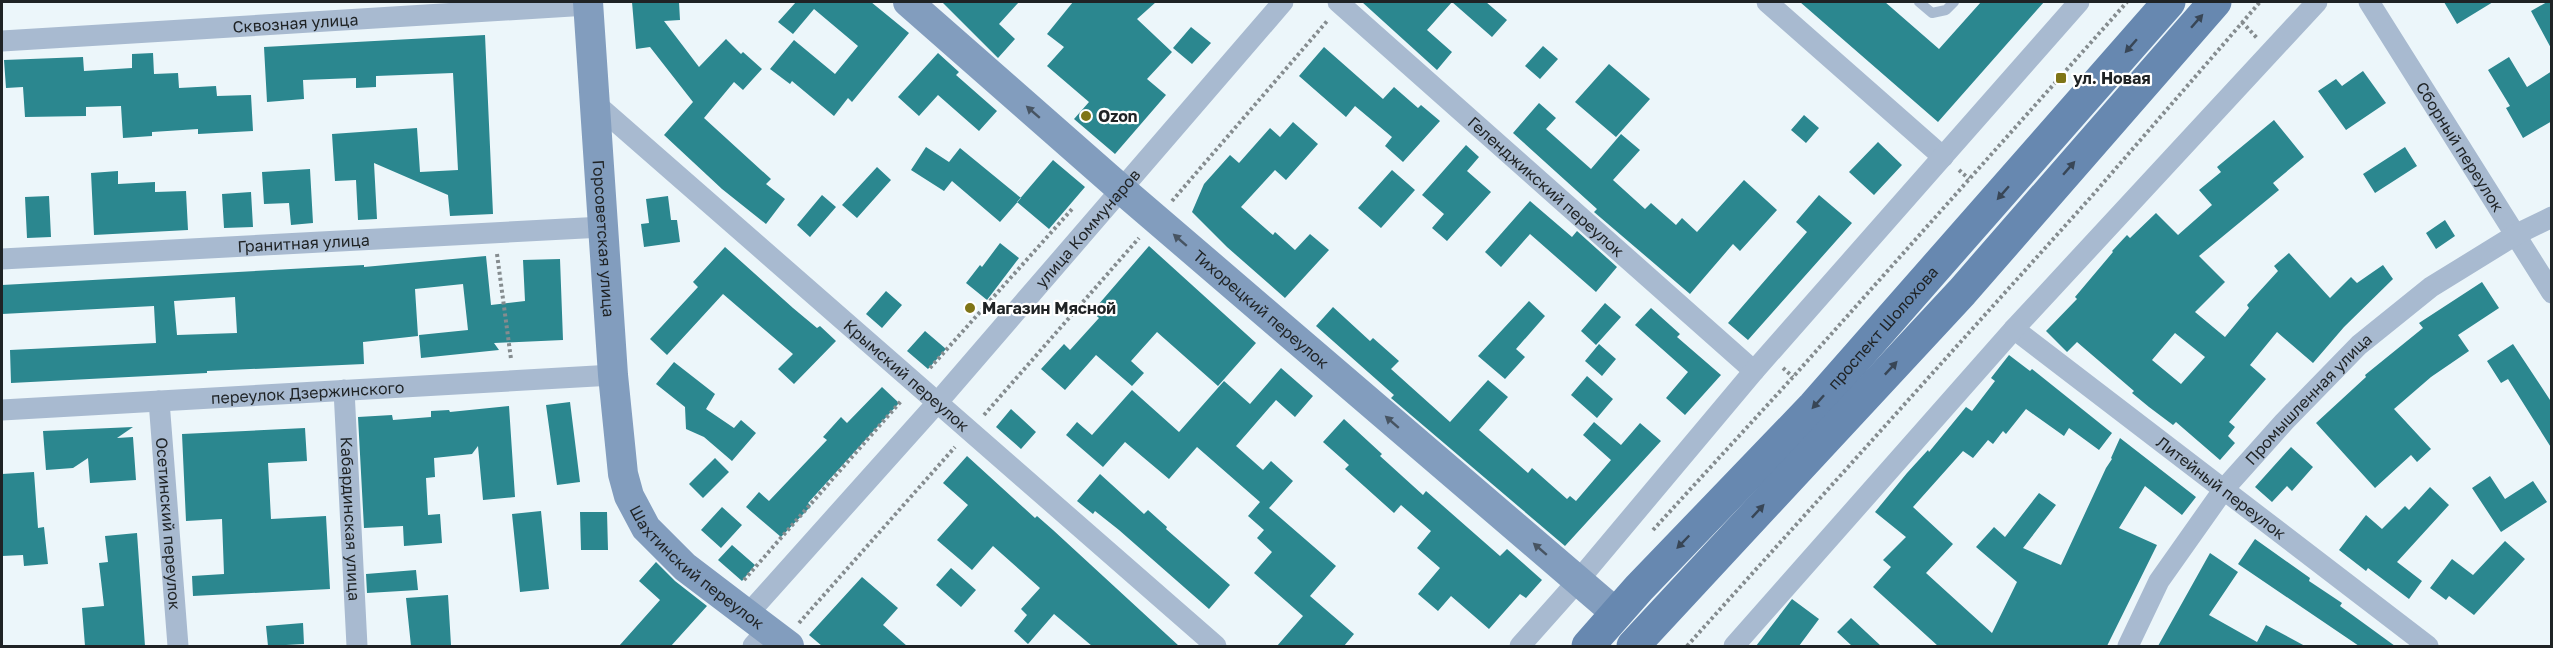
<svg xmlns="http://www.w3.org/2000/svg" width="2553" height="648" font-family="'Golos Text',sans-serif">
<rect width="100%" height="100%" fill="#ecf6fa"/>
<path fill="#2b878f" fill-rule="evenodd" d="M632,2H679L680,20L664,21L699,67L726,39L741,54L743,52L762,69L743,90L734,82L704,118L771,179L766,184L785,199L766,224L722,189L664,135L693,102L650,47L636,49Z
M796,2H871L909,33L852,102L848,98L834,116L792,81L790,84L770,69L794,40L835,74L858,46L814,9L793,34L778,22Z
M942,2H1019L999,24L1015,39L998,58Z
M1073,2H1156L1137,19L1172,52L1147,79L1166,95L1115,154L1074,119L1089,102L1047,66L1064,47L1047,34Z
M1362,2H1452L1427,30L1452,52L1437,70Z
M1452,2H1486L1507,20L1492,37Z
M1800,2H1885L1939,49L1981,2H2044L1938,122Z
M2444,2H2493L2457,24Z
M2547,2H2552V50L2531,11Z
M1191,27L1211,43L1192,64L1173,48Z
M485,35L493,214L450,216L448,195L374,163L377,219L358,220L356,180L335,181L332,134L417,128L420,172L458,170L453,73L376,76V87L356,88V78L303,80L304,99L267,102L264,47Z
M1543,46L1558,59L1540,79L1525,66Z
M1324,47L1383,99L1394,87L1418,108L1421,105L1440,121L1403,162L1385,146L1392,137L1355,106L1346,117L1299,76Z
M153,53L154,74L178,73L179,88L216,86L217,96L251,95L253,131L198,134V129L152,132V136L123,138L121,106L86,107V116L25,117L23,87L6,88L4,60L83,57L84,71L132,68V54Z
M938,53L959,72L956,75L997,111L979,131L938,95L919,116L898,97Z
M2509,57L2527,87L2552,71V121L2523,138L2506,108L2510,106L2488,70Z
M1609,64L1650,99L1616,137L1575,102Z
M2363,71L2386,103L2346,130L2318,91L2336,79L2342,86Z
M1539,103L1556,118L1546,129L1591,169L1621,134L1640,150L1613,180L1645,209L1651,203L1676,225L1682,218L1697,232L1744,180L1777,210L1740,251L1733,244L1690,294L1594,212L1597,209L1513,133Z
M1804,115L1819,128L1806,143L1791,130Z
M2274,120L2304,157L2273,183L2279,190L2199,256L2225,282L2195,312L2225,337L2249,308L2247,305L2278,271L2274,266L2289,253L2330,298L2351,277L2357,283L2383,265L2393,279L2344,327L2313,363L2277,332L2250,365L2266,379L2229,422L2235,427L2228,436L2235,443L2220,460L2176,422L2173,425L2149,407L2132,393L2134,391L2077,342L2067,352L2046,331L2077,299L2075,297L2113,252L2112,251L2127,235L2130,238L2156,213L2178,235L2212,205L2199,190L2221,172L2217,167ZM2175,333L2205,357L2181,384L2152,360Z
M1293,122L1318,144L1286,180L1275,170L1241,207L1273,235L1275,232L1295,250L1310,234L1329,250L1285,298L1227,247L1192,212L1204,184L1230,155L1239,163L1270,128L1280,137Z
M1878,142L1902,165L1874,195L1849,172Z
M1466,145L1479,157L1467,171L1491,192L1447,241L1432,228L1444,214L1422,195Z
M926,147L949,162L960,148L1021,198L1000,222L952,181L944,191L911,170Z
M2405,147L2417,166L2375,193L2363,174Z
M1053,160L1085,187L1049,229L1017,202Z
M877,167L891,180L857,218L842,205Z
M310,169L313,223L291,225L289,203L264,204L262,172Z
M1392,170L1415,190L1381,228L1358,208Z
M118,171V184L155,182V192L186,191L188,230L94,235L91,173Z
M251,192L253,227L224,228L222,194Z
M822,195L836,207L810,237L797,225Z
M1819,195L1852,223L1748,340L1728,323L1807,232L1796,222Z
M49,196L51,237L27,238L25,197Z
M668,196L671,220H677L680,242L644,247L641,224L649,223L646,199Z
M1530,201L1572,237L1577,231L1617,267L1596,292L1530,234L1501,267L1485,252Z
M2445,220L2455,236L2436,249L2426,233Z
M1000,243L1019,258L987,300L966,283L980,265L982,267Z
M1149,246L1256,343L1218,386L1157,332L1131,361L1144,373L1132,386L1096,355L1065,390L1041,369L1064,344L1070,350L1099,318L1092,312Z
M725,247L793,308L817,328L820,326L836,341L794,384L778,369L793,354L723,294L667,355L650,339L698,287L693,282Z
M486,256L491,305L525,301L523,260L560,259L563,340L494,343L499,350L421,358L419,335L468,330L463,284L415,289L418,336L363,342L364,364L207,371V373L11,383L10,350L156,343L154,306L2,314V285L364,265V267ZM235,297L237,333L177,335L174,301Z
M2482,282L2499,308L2458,335L2469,351L2431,377L2394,409L2431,449L2417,462L2411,455L2375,488L2316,423L2366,377L2365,375L2423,328L2419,323Z
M886,291L902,305L882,328L866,314Z
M1529,301L1545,316L1516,349L1525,357L1505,379L1478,356Z
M1605,303L1621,317L1596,345L1581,331Z
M1333,307L1370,341L1373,338L1399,361L1391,369L1450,422L1488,380L1508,397L1479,430L1528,473L1532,468L1567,499L1570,496L1576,501L1611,460L1583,435L1594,422L1621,445L1640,423L1661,441L1565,546L1391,398L1394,395L1316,326Z
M1651,308L1680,334L1677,337L1721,375L1685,415L1666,398L1688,372L1635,325Z
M925,331L946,349L928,369L907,351Z
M1599,344L1616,359L1602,376L1585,361Z
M2513,344L2552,403V449L2508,379L2501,383L2487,361Z
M2009,355L2030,371L2032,369L2112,433L2099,450L2069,428L2064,436L2026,409L2006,434L2003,431L1993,444L1988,440L1973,458L1963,451L1913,507L1953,544L1926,573L1992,633L2017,582L1976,547L1994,527L2005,537L2039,493L2056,505L2023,548L2061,565L2106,468L2112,459L2111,458L2120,438L2196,497L2182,515L2145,486L2119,528L2157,545L2107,646H1938L1873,587L1891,567L1883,560L1906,537L1875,512L1907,473L1928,450L1929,452L1966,407L1972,411L1995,381L1991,378Z
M674,362L715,394L706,409L734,428L741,420L756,433L732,461L704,437L686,429L685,407L656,384Z
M1281,368L1313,396L1295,417L1276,400L1236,446L1263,470L1271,461L1293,481L1269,508L1336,566L1310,596L1354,634L1344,646H1277L1303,616L1254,573L1272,552L1257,538L1264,530L1248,516L1260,502L1197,447L1169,479L1125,442L1103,467L1066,435L1077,422L1092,435L1132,390L1179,432L1224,381L1250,404Z
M1587,376L1613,399L1597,418L1571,395Z
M882,387L899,403L808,503L811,506L781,537L746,507L759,492L769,501L827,440L823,437L841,417L847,423Z
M570,402L580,482L557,485L546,405Z
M509,406L515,497L483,500L478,446L472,454L434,458L435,477L426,478L428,515L440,514L442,543L404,546L403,526L364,528L358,417L392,415L393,420L431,417V411L449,410L450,412Z
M1011,409L1036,432L1021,449L996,427Z
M1344,419L1382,454L1380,456L1423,495L1426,491L1500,556L1507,549L1542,580L1526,598L1520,594L1489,629L1451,596L1438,611L1418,594L1440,568L1417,548L1431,531L1401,505L1394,513L1345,469L1349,465L1323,442Z
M133,427L117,438L133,437L136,480L90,483L88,458L73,468L46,470L43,431Z
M305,428L307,461L268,463L271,519L326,516L330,589L193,596L192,576L224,574L222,519L186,521L182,434Z
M2291,447L2313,467L2292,491L2287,486L2272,502L2255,487Z
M967,456L1035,518L1037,516L1053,530L1179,646H1092L1054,614L1028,644L1014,631L1027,615L1021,609L1040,588L993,546L972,570L937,540L968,505L943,483Z
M715,458L729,472L703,498L689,484Z
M34,472L38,528L44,527L48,564L24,566L23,555L2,556V474Z
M1100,474L1144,514L1148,510L1167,527L1166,529L1230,585L1209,609L1119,530L1095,511L1093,514L1077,501Z
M2490,476L2505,499L2533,481L2547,502L2501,532L2472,488Z
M2430,487L2449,505L2397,562L2422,581L2409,599L2368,568L2366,571L2339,550L2366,515L2382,529L2405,506L2409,510Z
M722,507L742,525L721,548L701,530Z
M541,511L549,589L520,592L512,514Z
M580,512H607L608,550H581Z
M137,533L145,646H85L82,608L104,606L99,563L108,562L105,536Z
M2255,539L2310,578L2309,581L2342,603L2340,606L2395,646H2359L2238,564Z
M2505,541L2525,559L2474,615L2449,596L2446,600L2430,588L2452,559L2473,575Z
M732,545L755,565L742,581L718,560Z
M2210,553L2238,572L2209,615L2257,642L2266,625L2305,646H2158Z
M656,562L675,581L707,606L671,646H619L660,600L639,581Z
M951,568L976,590L961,607L936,585Z
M416,570L418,590L367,593L366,574Z
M862,577L898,608L883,625L907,646H822L809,635Z
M448,595L451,645L411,646L406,598Z
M1792,599L1819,619L1799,646H1756Z
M1851,618L1881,646H1852L1837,632Z
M303,623L304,644L268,646L266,626Z"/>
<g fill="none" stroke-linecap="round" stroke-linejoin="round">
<path stroke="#858c8f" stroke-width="4" stroke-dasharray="3 3" stroke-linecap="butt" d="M2242,22L2257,38
M1959,170L1969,179
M1172,201L1328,20
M497,254L511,359
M930,368L1073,208
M1783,368L1793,377
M984,415L1139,238
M1653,530L1793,377L2127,2
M744,580L902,400
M799,623L955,447
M1687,646L2091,197L2260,2"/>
<path stroke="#a8bad0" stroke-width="10" d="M1919,2L1932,13L1946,10L1954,2"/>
<g stroke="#a8bad0" stroke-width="21">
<path id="s1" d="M1338,2L1754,371"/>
<path d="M1767,2L1943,157"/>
<path id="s2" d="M2369,2L2552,293"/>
<path id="s3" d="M2,41L588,5"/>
<path id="s4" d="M597,105L1216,646"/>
<path id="s5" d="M2,259L603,227"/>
<path id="s6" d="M2014,329L2428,646"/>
<path id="s7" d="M344,390L357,646"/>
<path id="s8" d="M159,401L178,646"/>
<path id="s9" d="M2,410L613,375"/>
<path id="s10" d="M748,614L937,403L1283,2"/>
<path d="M753,646L768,629"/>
<path d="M1520,646L1577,582L1754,371L2079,2"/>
<path d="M1734,646L2014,329L2317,2"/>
<path id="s11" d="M2128,646L2159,581L2224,489L2284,422L2359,345L2431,287L2517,234L2552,217"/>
</g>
<g stroke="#829dbe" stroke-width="30">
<path id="s12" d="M588,2L613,375L623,474L629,496L646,528L685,567L789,646"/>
<path id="s13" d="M908,2L1121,189L1617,614"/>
</g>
<g stroke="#6788b0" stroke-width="33">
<path id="s14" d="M1588,646L1639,588L1814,406L2169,2"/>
<path d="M1633,646L1962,292L2215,2"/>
</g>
</g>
<defs><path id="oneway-solid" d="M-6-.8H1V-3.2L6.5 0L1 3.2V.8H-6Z" transform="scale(1.5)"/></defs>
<g fill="#384656">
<use href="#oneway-solid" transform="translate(2197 21) rotate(-49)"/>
<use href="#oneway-solid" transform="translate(2131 46) rotate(131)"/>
<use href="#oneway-solid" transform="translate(2069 168) rotate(-49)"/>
<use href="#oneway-solid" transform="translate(2003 193) rotate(131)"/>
<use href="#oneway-solid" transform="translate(1891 368) rotate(-47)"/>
<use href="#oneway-solid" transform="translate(1818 402) rotate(132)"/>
<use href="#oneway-solid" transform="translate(1758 511) rotate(-47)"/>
<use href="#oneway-solid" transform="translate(1683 542) rotate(134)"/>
</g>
<g fill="#475462">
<use href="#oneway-solid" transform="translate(1033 112) rotate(-139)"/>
<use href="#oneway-solid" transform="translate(1180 240) rotate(-139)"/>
<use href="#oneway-solid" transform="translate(1392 422) rotate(-139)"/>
<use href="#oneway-solid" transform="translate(1540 549) rotate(-139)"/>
</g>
<g fill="#7f7517" stroke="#fff" stroke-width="2">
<rect x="2055" y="72" width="12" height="12" rx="3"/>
<circle cx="1086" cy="116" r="6"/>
<circle cx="970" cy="308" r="6"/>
</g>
<g text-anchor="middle" stroke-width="4.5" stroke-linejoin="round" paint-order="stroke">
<g font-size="16" fill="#1f2325" stroke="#fff">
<text dy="6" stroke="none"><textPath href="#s3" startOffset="294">Сквозная улица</textPath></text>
<text dy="6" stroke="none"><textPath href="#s2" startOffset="171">Сборный переулок</textPath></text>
<text dy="6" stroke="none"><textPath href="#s1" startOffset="278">Геленджикский переулок</textPath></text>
<text dy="6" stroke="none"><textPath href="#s10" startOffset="514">улица Коммунаров</textPath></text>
<text dy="6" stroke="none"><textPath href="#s12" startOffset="237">Горсоветская улица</textPath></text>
<text dy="6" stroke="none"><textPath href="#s5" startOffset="302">Гранитная улица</textPath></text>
<text dy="6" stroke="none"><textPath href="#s13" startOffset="468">Тихорецкий переулок</textPath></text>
<text dy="6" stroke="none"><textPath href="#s14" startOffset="434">проспект Шолохова</textPath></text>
<text dy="6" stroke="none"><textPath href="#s4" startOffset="411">Крымский переулок</textPath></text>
<text dy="6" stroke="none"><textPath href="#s9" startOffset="306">переулок Дзержинского</textPath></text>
<text dy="6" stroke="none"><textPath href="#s11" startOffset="308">Промышленная улица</textPath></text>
<text dy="6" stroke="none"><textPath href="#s6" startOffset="261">Литейный переулок</textPath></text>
<text dy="6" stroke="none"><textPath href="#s7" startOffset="129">Кабардинская улица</textPath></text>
<text dy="6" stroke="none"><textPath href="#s8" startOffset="123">Осетинский переулок</textPath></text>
<text dy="6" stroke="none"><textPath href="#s12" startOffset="596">Шахтинский переулок</textPath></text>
</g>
<g font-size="16" font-weight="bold" fill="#1f2325" stroke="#fff" text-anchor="start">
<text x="2073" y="84">ул. Новая</text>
<text x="1098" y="122">Ozon</text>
<text x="982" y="314">Магазин Мясной</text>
</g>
</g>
<rect width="2553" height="648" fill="none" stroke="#1f2325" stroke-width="6"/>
</svg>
